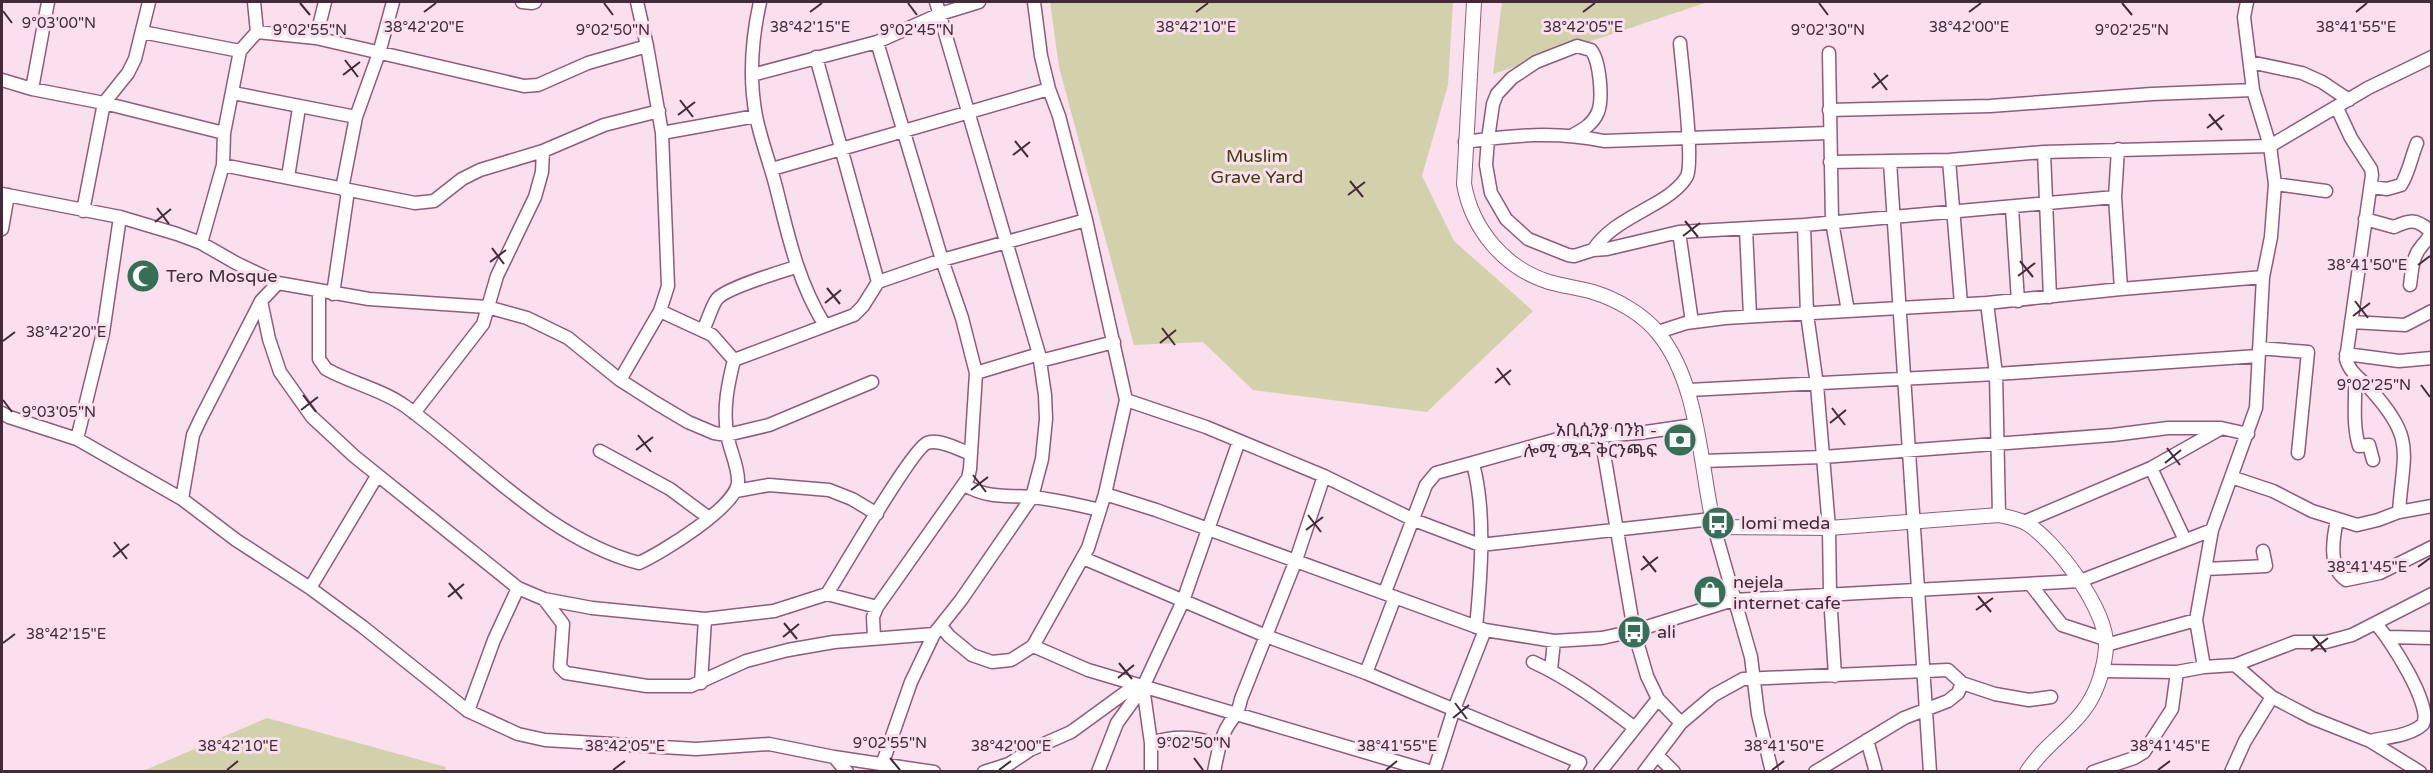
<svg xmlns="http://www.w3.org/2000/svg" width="2433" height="773" font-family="'Varela Round','Noto Sans Ethiopic',sans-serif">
<rect width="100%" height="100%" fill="#fadfed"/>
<path fill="#d2d1ac" d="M1050,2H1453L1448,85L1422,176L1454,241L1533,311L1427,412L1253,390L1203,342L1134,345L1059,67Z
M1502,2H1708L1493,74Z
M267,718L446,767L445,771H143Z"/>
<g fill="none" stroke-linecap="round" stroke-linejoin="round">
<g stroke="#925a7a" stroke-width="15">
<path id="minor" d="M522,2L532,3L535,2
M760,2C752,38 749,79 756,116C761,141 771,166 777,191C789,239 798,281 824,324
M142,32L240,51
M257,32L316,38L524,86L538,85L588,63L647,46
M316,38L325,2
M1829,53L1832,222L1848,311
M816,57L878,282
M2250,62L2302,73L2322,82L2349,100
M752,75L877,42L940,14L979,2
M2,80L32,89L104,103L224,133
M32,89L48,2
M233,93L356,117
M2337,108L2351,138L2371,169L2372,175L2346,359C2350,374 2363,380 2372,391C2416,440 2403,452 2399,512
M1829,110L1990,106L2152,94L2253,90
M662,133L756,116
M1573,135C1584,129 1593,124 1598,112C1603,99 1600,61 1591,50L1577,46L1536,62L1512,78L1497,94L1493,104L1488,139L1486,165L1491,193L1506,219L1528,239L1568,255L1574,256L1593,250L1607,249L1679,232L1804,225L2115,197
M1465,142C1513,135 1556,131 1604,141L1829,133
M2118,149L2115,197L2121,289
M2044,152L2050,297
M1949,160L1961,304
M1830,162L1949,160L2044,152L2270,146L2368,88L2432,57
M1890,162L1930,772
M223,165L415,203L434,201L462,179L480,170L543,151L604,125L659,111
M772,169L1049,89
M288,177L299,108
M2275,184L2326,191
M2372,187L2387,189L2401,185C2409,172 2411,158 2417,143
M342,189L356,117L379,53L393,2
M2,194L120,217L177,234L201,243L236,263L278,283L369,299L487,307L527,318L568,338L620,380L656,403L688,422L714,433L727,435L769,425L872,382
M2012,208L2018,301
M83,211L104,103L128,73L135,59L149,2
M2365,219L2394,227C2409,220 2416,218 2430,231C2430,239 2425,241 2421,247C2412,257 2412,272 2410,285
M1804,225L1807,314L1817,385L1829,528L1830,595L1835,676
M2,229L8,195
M1746,229L1750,316
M1679,232L1692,322
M201,243L223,165L224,133L240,51L257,32L254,2
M1593,250C1608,228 1629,219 1651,206C1664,199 1680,189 1687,176C1694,161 1682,66 1680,43
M319,292V359L326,369C351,383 381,389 405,406C478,459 548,539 639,563C661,553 735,508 738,483C739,466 729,450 727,433C723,408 728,384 734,360
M333,294L348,191
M261,301L269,339L280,372L312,417L354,456L518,588L544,599L592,608L705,619L774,611L827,594L877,607
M1987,303L1996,374L1999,515
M660,311L712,335L734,360
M2351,322L2405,325L2432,311
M703,330C708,321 711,307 717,299C726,288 780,272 796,267
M1658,332L1686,323L1725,318L1987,303L2121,289L2263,277
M2259,348L2308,352L2298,453
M2346,354L2399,361L2432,358
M734,360L854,315L863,306L878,282L942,260L1086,220
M1040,361L1114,342
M976,373L1039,354
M2355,376C2356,399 2352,423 2359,446L2369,445L2373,460
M620,380L660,311L668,286L662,133L647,46L637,2
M1689,390L1996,374L2258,356
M1126,400L1206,427L1324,476L1414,520L1480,545L1712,519
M2,413L9,417L77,439L182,499L236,540L310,588L363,627L468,711L518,734L545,740L696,749L769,744L834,757L934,772
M414,413L483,324L497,276L535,197L542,172L543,151
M1601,436L1634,631L1647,676L1658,699L1681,723
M77,439L103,333L120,217
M600,451L670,489L709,518
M1702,461L1823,457L2113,435L2168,428H2221L2248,434
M1473,464C1486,511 1481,577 1476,627
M2151,468L2185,540
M2231,477L2273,491L2312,511L2357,525L2378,520L2399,512L2432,506
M964,485C990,499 1004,495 1031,497C1054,499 1078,505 1100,510
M736,491L769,485L829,490L852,499L877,514
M1105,494L1156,510L1485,630L1554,641L1602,638L1634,631L1733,600L2080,581L2212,530
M182,499L193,435L200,420L261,301L278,283
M2337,520C2333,538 2328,568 2346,580L2380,573L2432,547
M2024,522L2151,468L2220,429
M1714,527L1751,657L1758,714L1772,772
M1083,558L1266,636L1366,673L1580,762L1574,772
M2206,569L2266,566L2263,551
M2031,585L2062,625L2105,639
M310,588L377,476
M1385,592L1426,485L1436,473L1558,439L1639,433L1694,425
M827,594C841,572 912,449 927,443C939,438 960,450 971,454
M544,599L563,624L560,667L566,673L647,686H691L746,661L788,650L834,642L934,634
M941,626L949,636L972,655L992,662L1011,660L1033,646L1088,548L1105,494L1126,400L1086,220L1059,116L1049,89L1041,56L1034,2
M2388,637L2432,638
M874,638L873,617L877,607L968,478L970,469L976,373L962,318L942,260L877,42
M2106,645L2196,620
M1033,646L1088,670L1432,772
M1533,662C1570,679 1602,703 1635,728
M2235,665L2272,697L2312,718L2370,741L2420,772
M2204,667L2196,620L2212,530L2256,408L2263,277L2271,237L2275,184L2270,146L2253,90L2244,17L2247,2
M1551,670L1554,641
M2101,671L2177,672L2204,667L2235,665L2295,642H2326L2352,635L2432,594
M1366,673L1395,597
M701,683L705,619
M1143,687L1151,743V772
M468,711L494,640L518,588
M1867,740L1876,772
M2370,741C2386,737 2411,736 2423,724C2433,706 2390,639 2376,624
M1151,743C1175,735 1197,736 1220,746
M1658,756L1674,772
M834,757L847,772
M882,765L911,682L934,634L961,600L1032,497L1042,459L1046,419L1045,395L1039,354L936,2
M984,772L1009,764L1030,750L1071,732L1126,692L1142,687
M1098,772L1117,723L1143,687L1183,601L1239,441
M1214,772C1217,757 1219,742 1226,729C1234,714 1237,718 1241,699L1296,560L1324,476
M1434,772L1454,709L1485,630
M1600,772L1658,699
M1644,772L1681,723L1714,695L1743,679L1948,670L1962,683L1995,694L2029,700L2051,697
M1815,772L1904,718L1948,701L1958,693L1962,683
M2093,772L2134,758L2144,752L2172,709L2177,672
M2231,772L2245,741L2272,697"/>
</g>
<g stroke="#925a7a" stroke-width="16">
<path id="tertiary" d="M1474,2L1464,184C1472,229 1504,268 1549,282C1563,286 1579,288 1593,292C1616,299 1643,314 1658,333C1699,382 1700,466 1714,527L1829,528L1999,515C2008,517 2018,519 2026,523C2056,541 2108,611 2106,647C2105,664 2099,685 2091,699C2075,728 2044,744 2027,772"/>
</g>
<use href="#minor" stroke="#fff" stroke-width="12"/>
<use href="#tertiary" stroke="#fff" stroke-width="14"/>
</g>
<path fill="none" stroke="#432a38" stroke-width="2" d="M300,3L310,15M604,3L613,15M908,3L917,15M1819,3L1828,15M2122,3L2132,15M3,11L12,23M424,12L436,3M810,12L822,3M1196,12L1208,3M1583,12L1595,3M1969,12L1981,3M2356,12L2367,3M345,60L358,77M1874,73L1887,90M343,75L360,62M1872,88L1888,75M680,100L693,117M2209,114L2222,130M678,115L695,102M2207,128L2224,115M1015,141L1028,157M1013,155L1030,142M1350,181L1363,197M1348,195L1365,182M157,208L169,224M1685,221L1698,237M155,222L171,209M1683,236L1700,223M492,248L504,264M2020,261L2033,277M490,262L506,250M2418,265L2430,256M2018,276L2035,263M827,288L840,304M2355,301L2368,318M825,303L841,290M2353,316L2370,303M1162,328L1175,345M3,341L15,332M1160,343L1176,330M1497,368L1510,385M1495,383L1511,370M2421,385L2430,397M303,395L316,412M3,400L12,412M1832,408L1845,425M301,410L318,397M1830,423L1846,410M638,435L651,452M2167,448L2180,465M636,450L653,437M2165,463L2181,450M973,475L986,492M971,490L988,477M1308,515L1321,532M1306,530L1323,517M114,542L127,559M1643,556L1656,572M113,557L129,544M2418,567L2430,558M1641,570L1658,557M449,583L462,599M1978,596L1991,612M448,597L464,584M1976,610L1993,598M784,623L797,639M2313,636L2326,652M783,637L799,624M3,643L15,634M2311,651L2328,638M1119,663L1132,679M1118,678L1134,665M1455,703L1467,719M1453,718L1469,705M890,758L900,770M1194,758L1203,770M227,770L238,761M613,770L625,761M999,770L1011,761M1386,770L1397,761M1772,770L1784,761M2158,770L2170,761"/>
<defs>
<g id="mosque-disc" transform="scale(1.725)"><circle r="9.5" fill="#356f58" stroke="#fadfed"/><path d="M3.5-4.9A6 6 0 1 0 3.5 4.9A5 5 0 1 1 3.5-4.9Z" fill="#fff"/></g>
<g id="bank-disc" transform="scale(1.725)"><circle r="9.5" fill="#356f58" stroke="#fadfed"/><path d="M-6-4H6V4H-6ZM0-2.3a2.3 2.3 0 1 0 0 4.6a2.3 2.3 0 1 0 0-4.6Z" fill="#fff"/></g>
<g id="bus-disc" transform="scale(1.725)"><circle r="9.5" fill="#356f58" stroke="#fadfed"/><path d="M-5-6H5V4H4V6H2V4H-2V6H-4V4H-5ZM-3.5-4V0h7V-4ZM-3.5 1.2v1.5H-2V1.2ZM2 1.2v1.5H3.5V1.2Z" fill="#fff"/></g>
<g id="shop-disc" transform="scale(1.725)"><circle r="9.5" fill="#356f58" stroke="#fadfed"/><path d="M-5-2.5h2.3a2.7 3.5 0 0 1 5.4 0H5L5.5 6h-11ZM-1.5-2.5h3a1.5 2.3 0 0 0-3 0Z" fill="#fff"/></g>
</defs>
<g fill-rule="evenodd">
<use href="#mosque-disc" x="143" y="276"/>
<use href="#bank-disc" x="1680" y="440"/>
<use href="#bus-disc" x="1718" y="523"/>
<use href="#shop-disc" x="1710" y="592"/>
<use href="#bus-disc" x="1634" y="632"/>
</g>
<g text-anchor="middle" stroke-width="6" stroke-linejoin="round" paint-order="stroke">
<g font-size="18" fill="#3f3c0a" stroke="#fadfed">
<text x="1257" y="162">Muslim<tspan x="1257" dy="21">Grave Yard</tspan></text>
</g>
<g font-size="18" fill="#432a38" stroke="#fadfed" text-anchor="start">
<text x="166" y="282">Tero Mosque</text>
<text x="1657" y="436" text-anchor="end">አቢሲንያ ባንክ -<tspan x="1657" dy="21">ሎሚ ሜዳ ቅርንጫፍ</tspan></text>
<text x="1741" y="529">lomi meda</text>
<text x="1733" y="588">nejela<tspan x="1733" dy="21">internet cafe</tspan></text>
<text x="1657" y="638">ali</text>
</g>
</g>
<g font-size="15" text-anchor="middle" fill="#432a38" stroke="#fadfed" stroke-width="6" stroke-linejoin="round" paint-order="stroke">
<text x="59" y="28">9°03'00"N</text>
<text x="810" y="32">38°42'15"E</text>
<text x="1196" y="32">38°42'10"E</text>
<text x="1583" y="32">38°42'05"E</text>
<text x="1969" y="32">38°42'00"E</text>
<text x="2356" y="32">38°41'55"E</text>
<text x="424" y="32">38°42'20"E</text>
<text x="310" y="35">9°02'55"N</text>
<text x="613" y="35">9°02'50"N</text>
<text x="917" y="35">9°02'45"N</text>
<text x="1828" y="35">9°02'30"N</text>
<text x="2132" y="35">9°02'25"N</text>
<text x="2367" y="270">38°41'50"E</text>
<text x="66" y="337">38°42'20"E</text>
<text x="2374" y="390">9°02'25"N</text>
<text x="59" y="417">9°03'05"N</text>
<text x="2367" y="572">38°41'45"E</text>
<text x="66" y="639">38°42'15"E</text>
<text x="890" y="748">9°02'55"N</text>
<text x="1194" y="748">9°02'50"N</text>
<text x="238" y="751">38°42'10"E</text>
<text x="625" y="751">38°42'05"E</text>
<text x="1011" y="751">38°42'00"E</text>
<text x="1397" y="751">38°41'55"E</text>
<text x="1784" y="751">38°41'50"E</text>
<text x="2170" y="751">38°41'45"E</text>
</g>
<rect width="2433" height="773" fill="none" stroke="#432a38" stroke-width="6"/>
</svg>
